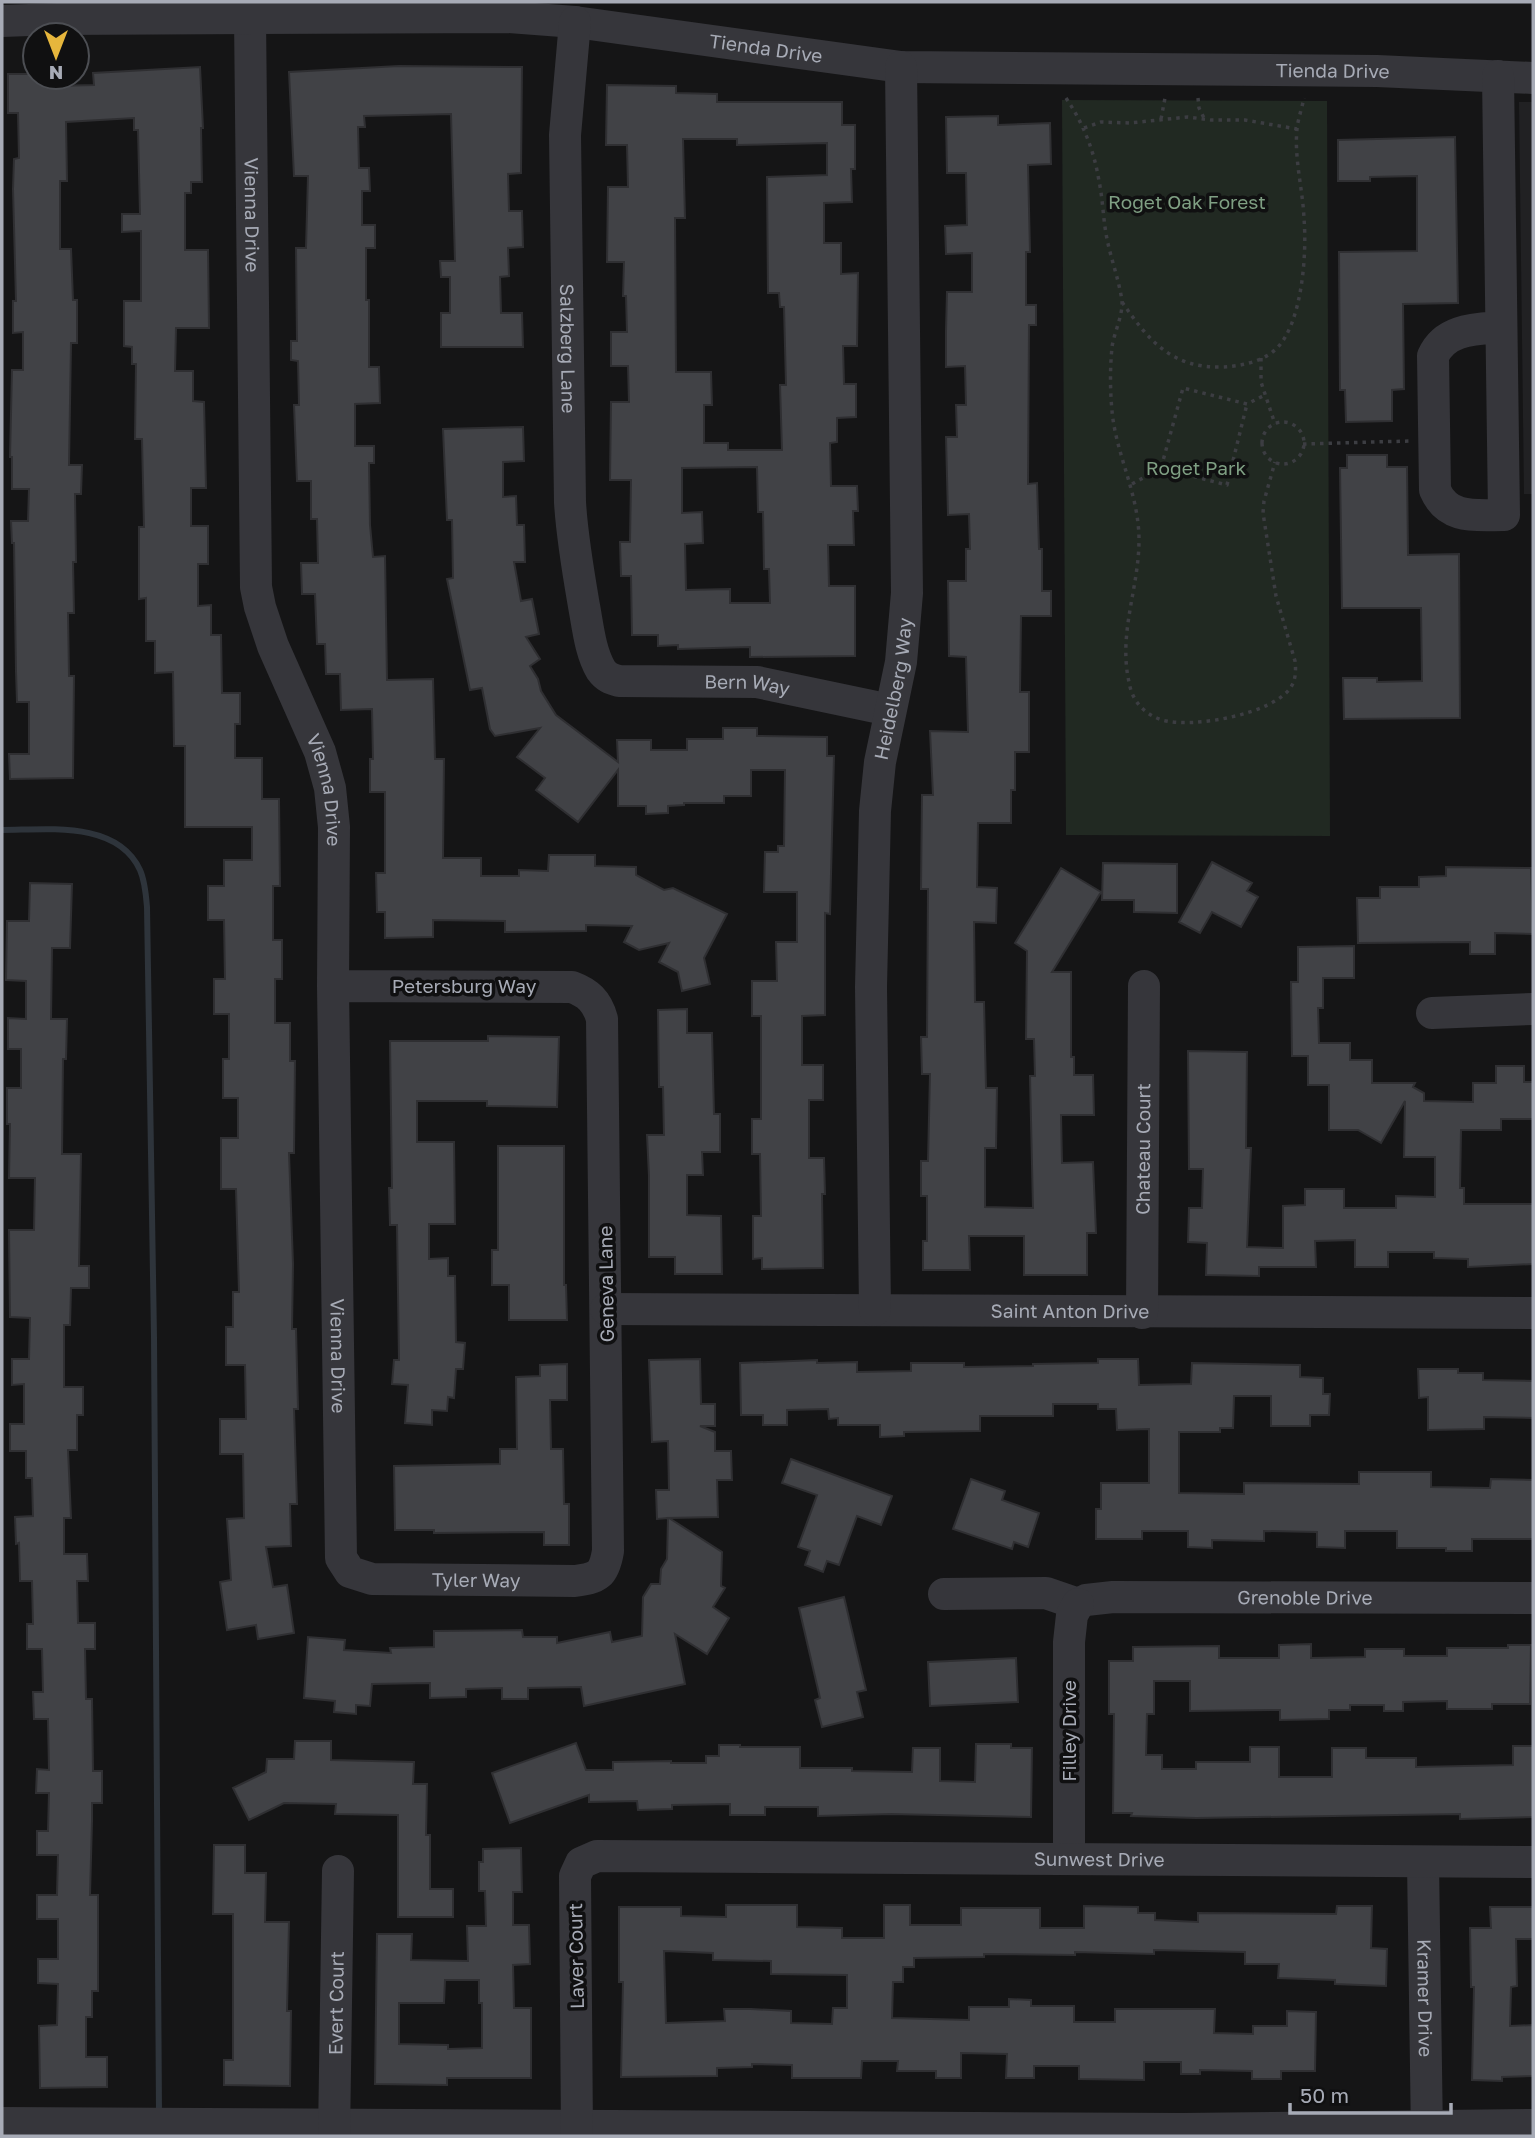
<svg xmlns="http://www.w3.org/2000/svg" width="1535" height="2138" font-family="'Golos Text',sans-serif">
<rect width="100%" height="100%" fill="#151516"/>
<path fill="#212123" d="M1519,102H1533V494H1524Z"/>
<path fill="#212922" d="M1062,100L1327,101L1330,836L1066,835Z"/>
<g fill="none" stroke-linecap="round" stroke-linejoin="round">
<path stroke="#2e343b" stroke-width="6" d="M2,830C46,830 117,820 140,870C145,881 146,895 147,907L154,1337L159,2113"/>
</g>
<path fill="#414246" stroke="#2f2f32" stroke-width="2" fill-rule="evenodd" d="M399,66L522,67L521,173L508,174L509,211H522L523,247L508,248L509,276L500,277L501,313H522L523,347H441V313H450V277H441L440,261H455L451,114L364,116L365,127H358L359,168H369L370,191H362V225H375V248H366V300H369V367H379L380,403L355,404V446H374V463H369L370,525L373,557L385,556L387,680L433,679L435,759H444L443,858H481V876H519V870L548,871L549,855H595V866L636,867V875L664,890L673,888L727,914L704,958L710,984L682,991L678,972L659,962L669,943L639,950L624,942L632,926L586,925V931L505,932V921L433,920V937L385,938V912H377L376,873H385V792H370V759H373L372,709L341,710L340,674H326L325,644H317L315,594H302L301,563H318L317,519H311V481H297L294,405H299L298,361L291,360V341H297L296,248H306L308,176H294L289,72Z
M200,67L203,128H201L202,182H191V193H185V250H208L209,328H176L175,371H193V401L204,402L206,488H191V526H208V564H198V606L211,605V635H221L222,693H240V724H235V758H262V799H279L280,886H273V940H282V979H275V1023H290V1061H295L294,1153H289L293,1264L292,1329H296L298,1409H294L297,1504H290L291,1546L266,1547L273,1587L287,1585L294,1633L258,1639L256,1625L227,1630L220,1582L231,1580L227,1519L244,1518L243,1454H220V1419H246L245,1365H226V1327H233V1292H239L236,1189H221V1138H238V1098H223V1059H229V1014H214V979H225L224,920H208V886H224V860H252V827H185V746H174L173,672L155,673V641H146V598L139,599V527H144L142,439H135L136,364H132V347L124,346V301H141V231L122,232V214H140L138,130H134V118L66,122L67,181H60V249H71L73,300H77V343H71L69,465H82L81,494H75L76,562H73L74,613H68L69,676H74L73,778L10,779L9,754H29V702H17L16,671L14,543H12L11,521H28L29,489H12V457H10L12,370H23V332L13,333V301H16L13,189L14,159L19,158L18,113H8V74H35V77H54V86L94,85L93,73Z
M607,85L676,86V93L717,94V102H842V125H855V169H851L852,202L824,203V243H841V274L858,273L857,346H843L844,384H856V417L837,418V442L830,443L831,486H857L858,511H853L854,545H828L829,586H855V656L750,657V647L678,649V645L658,646V635H632L631,576H621L620,542H630L631,480H610L611,402H629L628,366H611V332H627L626,296H623L624,262H607L608,187H628L627,145H606ZM683,139H737V145L827,143V175L767,177L768,293H779L780,307H784L786,385H780L782,450H728V443H704V405H712L711,372H676L675,218H685ZM757,467L758,512H763L764,569H769L770,603H730V589L686,590L685,544L703,543L702,512L682,513V468Z
M998,116V125L1050,123L1051,164L1028,165L1030,252H1026V305H1036V325H1029L1028,484L1037,483L1039,549H1042V591H1051V616H1021L1020,692H1029V752H1015V790H1011V823H978L977,887L997,888L996,923L974,922L975,1002H984L986,1088H997L996,1148H985V1207L1033,1208L1030,1076H1035L1034,1039H1026L1027,951L1015,943L1061,868L1101,892L1052,972H1071V1057H1074V1075H1093L1094,1115H1061L1062,1163L1093,1162L1096,1233H1087V1275H1024V1236H969L970,1270H923V1241H927V1196H921V1161H928L930,1074H922L921,1037H927L928,889H921L922,795H933L930,731L968,732L966,657L949,656L948,581H966V549H970L969,514L948,515L946,437H957L956,405H966L965,366L946,367V331L947,292H972V253L946,254L945,226L967,225L966,173H947L946,117Z
M1455,137L1458,303L1403,304L1404,389L1392,390V421L1346,422L1345,390H1340L1339,252L1417,251V176L1370,177V181H1338V140Z
M523,427L524,461L503,462V497L516,496L517,525H524L525,562H514L521,601L532,599L539,634L526,637L540,659L530,666L538,679L541,691L556,715L618,762L617,740H651V750H687V739H723V728H757V736L827,737V756H834L830,914L825,913V1015L802,1016V1065H823V1100H809V1158H824L825,1194H822L823,1268L762,1269V1258L753,1259V1216H761L760,1154H752V1119H761V1016H752V981H777L776,942H797V892H764L765,852H778V846H784L785,770H751V796H724V803H684V805L668,806V813L646,814V806H618V770L578,822L536,790L545,778L517,757L540,728L495,736L490,729L482,688L470,690L447,579L453,578L452,520H447L443,429Z
M1347,455H1387V467H1407L1408,555L1459,554L1460,718L1344,719L1343,678H1377V682L1422,681L1421,608H1342L1340,468H1347Z
M1212,862L1252,883L1247,891L1258,897L1241,927L1212,912L1200,933L1179,922Z
M1103,863L1177,864V913L1134,912V900H1102Z
M1446,867L1531,868L1533,934L1495,933V954H1470V942L1358,943L1357,898H1380V887H1419V877L1446,876Z
M30,883L72,884L70,948H52L51,1019H67L66,1059H63L62,1154H81L79,1266H89V1288H71L70,1325H64V1387H83V1415H77V1450H68L71,1518H64V1554H87L88,1581H77L78,1623H95V1649H85L86,1699H92L93,1771H102V1803H92V1821L90,1895H98V1991H92V2017H86V2057H107V2087L40,2088L39,2026L57,2025L58,1984L38,1983V1959H58V1919H37V1895H57L58,1855H37V1831H48L49,1793H36L37,1769L49,1770L48,1719H34L33,1692H43L42,1649H27V1624H33L32,1581H20L19,1543L16,1544L15,1517L33,1516L32,1478H26V1451H10V1424H24V1384L12,1385V1359H29L30,1318L10,1317L9,1230H34L35,1178H9L10,1124H7V1088H21V1049H8V1018L26,1019V981L6,980L7,921H29Z
M1354,946V978H1323V1008H1318L1319,1043H1350V1060H1372V1083H1415L1413,1087L1424,1093V1101L1473,1102V1083H1496V1066H1524V1082H1533V1119H1501V1130H1461L1460,1188H1464V1204H1533V1264L1468,1267V1259L1434,1258V1252H1388V1267H1355V1240L1315,1241L1316,1267H1259V1276L1206,1275L1207,1243L1188,1242L1189,1208H1202L1203,1169H1189L1188,1051L1247,1052L1246,1148H1251L1247,1247L1283,1248V1206L1305,1205V1189H1344V1208H1396V1196L1435,1197V1157H1404L1405,1101L1381,1143L1358,1130H1329V1085H1308V1056H1292L1291,982H1298V947Z
M687,1009V1033H712L714,1114H720V1152H702L703,1175H687V1215L721,1216L722,1274H675V1257H649V1176L647,1135H664L663,1087H659L658,1010Z
M488,1036L559,1037L557,1107L487,1106V1101H417V1142H454L455,1224H429V1259L448,1258V1276H455L456,1342L465,1343L463,1369H456L454,1398L448,1397L447,1411L432,1410V1425L405,1423L408,1385L392,1384L394,1360H399L397,1225H390L389,1188H392L390,1041H488Z
M498,1146H564V1285H566L567,1320H509V1285H492V1250H498Z
M700,1359L701,1404H715V1426H700L715,1432V1451H731L732,1480H717L718,1517L669,1518L722,1552L721,1586L725,1588L713,1607L729,1618L707,1654L675,1634L685,1684L584,1706L581,1687L528,1688V1699H502V1688L466,1689V1697L430,1698V1683L372,1684L370,1706L356,1705V1714L334,1712L335,1701L304,1698L308,1637L345,1640L344,1650L391,1653L390,1648L434,1647V1631L522,1630L523,1637H557V1643L610,1632L612,1642L642,1636L643,1597L651,1584H660L661,1569L667,1559L668,1518L657,1519L656,1490H669L668,1441L652,1442L649,1360Z
M1098,1359H1138L1139,1385L1191,1384L1192,1363L1300,1365V1377L1323,1378V1394H1330L1329,1415H1310V1426H1271V1396H1234L1233,1428H1220V1432H1179V1493L1244,1494V1483L1359,1484V1472H1431V1487L1490,1488L1491,1479L1533,1480V1539H1472V1551H1446V1548H1397V1531H1345V1548L1317,1547V1532L1264,1531V1541L1212,1540V1548L1188,1547V1531H1142V1539H1096V1509H1101V1483H1149V1429L1117,1430L1116,1409H1098V1404H1053V1416H980V1431L904,1432V1436L880,1437V1425H838V1418L829,1419L828,1409L787,1410V1425H763V1415H741L740,1363L817,1360V1363L857,1362V1372L911,1371V1363H964V1367L1033,1366V1364L1098,1363Z
M567,1364V1400H550L551,1449H563L564,1504H569V1545H544V1532L434,1533V1530H395L394,1466L500,1464V1449H517L516,1377L540,1376V1365Z
M1418,1369H1458V1373H1483V1380L1533,1381V1418L1484,1417V1429L1428,1430V1397L1419,1398Z
M791,1459L892,1496L881,1525L857,1516L839,1565L827,1561L823,1572L805,1565L810,1551L798,1547L817,1495L782,1483Z
M971,1479L1005,1491L1002,1500L1039,1513L1028,1547L1014,1542L1012,1549L953,1529Z
M844,1597L866,1690L857,1692L863,1717L822,1727L815,1700L820,1698L799,1608Z
M1311,1644V1658L1365,1657V1649H1404V1656H1447V1648H1508V1645H1531L1530,1704H1492V1709H1447V1701L1403,1702V1711H1384V1705H1350V1710H1329V1719L1280,1720V1710L1190,1711V1681H1154V1714H1147L1146,1755H1162V1769H1196V1762H1250V1747H1279V1777H1332V1748H1366V1758H1416V1767L1513,1765V1746H1533V1817L1460,1819V1814L1196,1818L1131,1816L1132,1813H1113L1114,1714H1109V1661H1133V1647L1219,1646V1658H1279V1645Z
M1016,1658L1018,1702L930,1706L928,1662Z
M295,1741H331V1760L414,1762L413,1784H427L426,1835H430V1889H453V1917H398V1815L335,1814L336,1804L284,1803L249,1820L233,1788L266,1772L267,1759H294Z
M576,1743L586,1770H613V1762L671,1761V1763H706V1756H719V1745H740V1747H800V1768H852V1771L912,1772L913,1748H940V1781L975,1782L976,1744H1011V1748H1032L1031,1817L891,1814L818,1816V1807H765V1815H730V1804L672,1805V1809L638,1810L637,1801L589,1802V1795L510,1823L492,1773Z
M214,1845H245V1873H266L265,1922H289L287,2011H291L290,2086L224,2085V2060H233V1914H213Z
M521,1848L522,1892H513V1925H529L530,1964L513,1965L514,2008H531V2078H447V2085L375,2084L377,1934H412L411,1960L468,1961L467,1926H486L485,1891H479V1862H483V1849ZM445,1980H479V2003H482V2048L448,2049V2045L399,2044V2003H444Z
M726,1905H797V1927L842,1928V1938H884V1905H910V1925H961V1908H1040V1928H1084V1906L1138,1907V1913H1155V1920L1198,1922V1913L1336,1914L1337,1906H1372L1371,1948L1387,1949L1386,1986L1335,1984V1980L1278,1978L1279,1964H1245V1952L1154,1950V1954L1075,1952V1955L984,1954V1957L914,1958V1967H903V1982H893L892,2018L969,2020V2007H1009V1999L1031,2000V2006H1074V2022H1115V2009H1215L1214,2033L1253,2034V2026H1287V2011L1316,2012L1315,2071H1281V2079H1252V2071L1200,2070V2074H1181V2062H1144V2080L1079,2079V2066H1034V2078H1006L1007,2054L961,2053V2078H936V2071H897L898,2061H862L861,2078H792V2065L752,2064V2067L717,2068V2076L621,2077L623,1982H619V1907H681V1916L726,1917ZM664,1951L713,1953V1960L771,1961V1974L847,1975V2008H833L832,2024L791,2023V2011L751,2009H724L725,2021L666,2023Z
M1490,1907H1533V1939H1516L1517,1986L1511,1987L1510,2026L1533,2025V2076L1502,2077V2081L1472,2080L1474,1987H1471L1470,1928H1491Z"/>
<g fill="none" stroke-linecap="round" stroke-linejoin="round">
<path stroke="#3c3d42" stroke-width="3.5" stroke-dasharray="3.5 5" stroke-linecap="butt" d="M1066,98C1083,123 1094,150 1099,181C1103,200 1103,219 1107,239C1111,259 1119,280 1122,301C1123,315 1114,333 1112,347C1110,368 1110,390 1112,411C1116,455 1139,494 1139,540C1139,588 1118,633 1129,682C1132,701 1144,714 1162,720C1192,729 1274,714 1291,687C1296,679 1296,670 1295,661L1276,596L1263,513L1264,501L1275,462
M1198,98L1199,108L1204,118
M1161,119L1165,98
M1084,128L1101,122L1129,123L1188,117L1211,120H1245L1297,129
M1122,302C1149,341 1172,369 1224,367C1242,366 1265,361 1278,347C1302,321 1307,254 1304,219C1303,190 1294,159 1297,129C1298,119 1302,108 1304,98
M1261,358V382L1275,424
M1262 443a21 21 0 1 1 42 0a21 21 0 1 1-42 0Z
M1303,444L1410,441
M1161,468L1227,485L1247,404
M1132,484L1161,468L1183,388L1247,404L1265,395"/>
<g stroke="#36363b" stroke-width="32">
<path id="s1" d="M250,17L256,587L260,607L273,646L320,752L330,788L334,827L333,986L341,1558L350,1572L372,1579L575,1581C598,1578 604,1575 608,1551L602,1019C597,1001 588,993 572,987L333,986"/>
<path id="s2" d="M2,21L57,19L507,17L575,22L901,67L1377,71L1533,78"/>
<path id="s3" d="M575,22L565,135L570,502C572,537 578,571 584,606C588,627 590,651 601,670C606,677 611,679 619,681L757,682L890,710"/>
<path d="M1498,76L1504,515C1476,515 1448,520 1435,490L1433,356C1445,329 1475,329 1500,327"/>
<path d="M1432,1013L1533,1009"/>
<path id="s4" d="M606,1309L1533,1313"/>
<path id="s5" d="M875,1310L871,987L875,811L880,762L901,662L907,593L901,67"/>
<path id="s6" d="M1142,1313L1144,986"/>
<path d="M944,1594L1046,1593L1078,1604"/>
<path id="s7" d="M1078,1604L1086,1600L1113,1597L1533,1598"/>
<path d="M1069,1859V1642L1072,1615L1078,1604"/>
<path id="s8" d="M1423,1862L1427,2136"/>
<path d="M2,2123L1182,2129L1533,2125"/>
<path id="s9" d="M334,2136L338,1871"/>
<path id="s10" d="M577,2136L575,1876L581,1863L597,1856L1533,1862"/>
</g>
</g>
<g text-anchor="middle" stroke-width="7" stroke-linejoin="round" paint-order="stroke">
<g font-size="19" fill="#a7abb6" stroke="#101011">
<text dy="7" stroke="none"><textPath href="#s2" startOffset="766">Tienda Drive</textPath></text>
<text dy="7" stroke="none"><textPath href="#s2" startOffset="1334">Tienda Drive</textPath></text>
<text dy="7" stroke="none"><textPath href="#s1" startOffset="198">Vienna Drive</textPath></text>
<text dy="7" stroke="none"><textPath href="#s3" startOffset="327">Salzberg Lane</textPath></text>
<text dy="7" stroke="none"><textPath href="#s3" startOffset="802">Bern Way</textPath></text>
<text dy="7" stroke="none"><textPath href="#s5" startOffset="623">Heidelberg Way</textPath></text>
<text dy="7" stroke="none"><textPath href="#s1" startOffset="786">Vienna Drive</textPath></text>
<text x="464" y="993">Petersburg Way</text>
<text dy="7" stroke="none"><textPath href="#s6" startOffset="164">Chateau Court</textPath></text>
<text transform="translate(606 1284) rotate(-91)" y="7">Geneva Lane</text>
<text dy="7" stroke="none"><textPath href="#s4" startOffset="464">Saint Anton Drive</textPath></text>
<text dy="7" stroke="none"><textPath href="#s1" startOffset="1353">Vienna Drive</textPath></text>
<text dy="7" stroke="none"><textPath href="#s1" startOffset="1699">Tyler Way</textPath></text>
<text dy="7" stroke="none"><textPath href="#s7" startOffset="228">Grenoble Drive</textPath></text>
<text transform="translate(1069 1731) rotate(-90)" y="7">Filley Drive</text>
<text dy="7" stroke="none"><textPath href="#s10" startOffset="794">Sunwest Drive</textPath></text>
<text transform="translate(576 1956) rotate(-91)" y="7">Laver Court</text>
<text dy="7" stroke="none"><textPath href="#s8" startOffset="136">Kramer Drive</textPath></text>
<text dy="7" stroke="none"><textPath href="#s9" startOffset="133">Evert Court</textPath></text>
</g>
<g font-size="19" fill="#7f9f83" stroke="#101011">
<text x="1187" y="209">Roget Oak Forest</text>
<text x="1196" y="475">Roget Park</text>
</g>
</g>
<rect width="1535" height="2138" fill="none" stroke="#a7abb6" stroke-width="7"/>
<g transform="translate(56 56) rotate(180)"><circle r="33" fill="#101011" stroke="#4c4e53" stroke-width="2"/>
<path d="M0-5L12 26L0 18L-12 26Z" fill="#e6b63c"/>
<text y="-10" font-size="19" font-weight="bold" text-anchor="middle" fill="#a7abb6">N</text>
</g>
<path d="M1290 2103v10h161v-10" fill="none" stroke="#a7abb6" stroke-width="3.5"/>
<text x="1300" y="2103" font-size="21" fill="#a7abb6" stroke="#101011" stroke-width="5" paint-order="stroke">50 m</text>
</svg>
